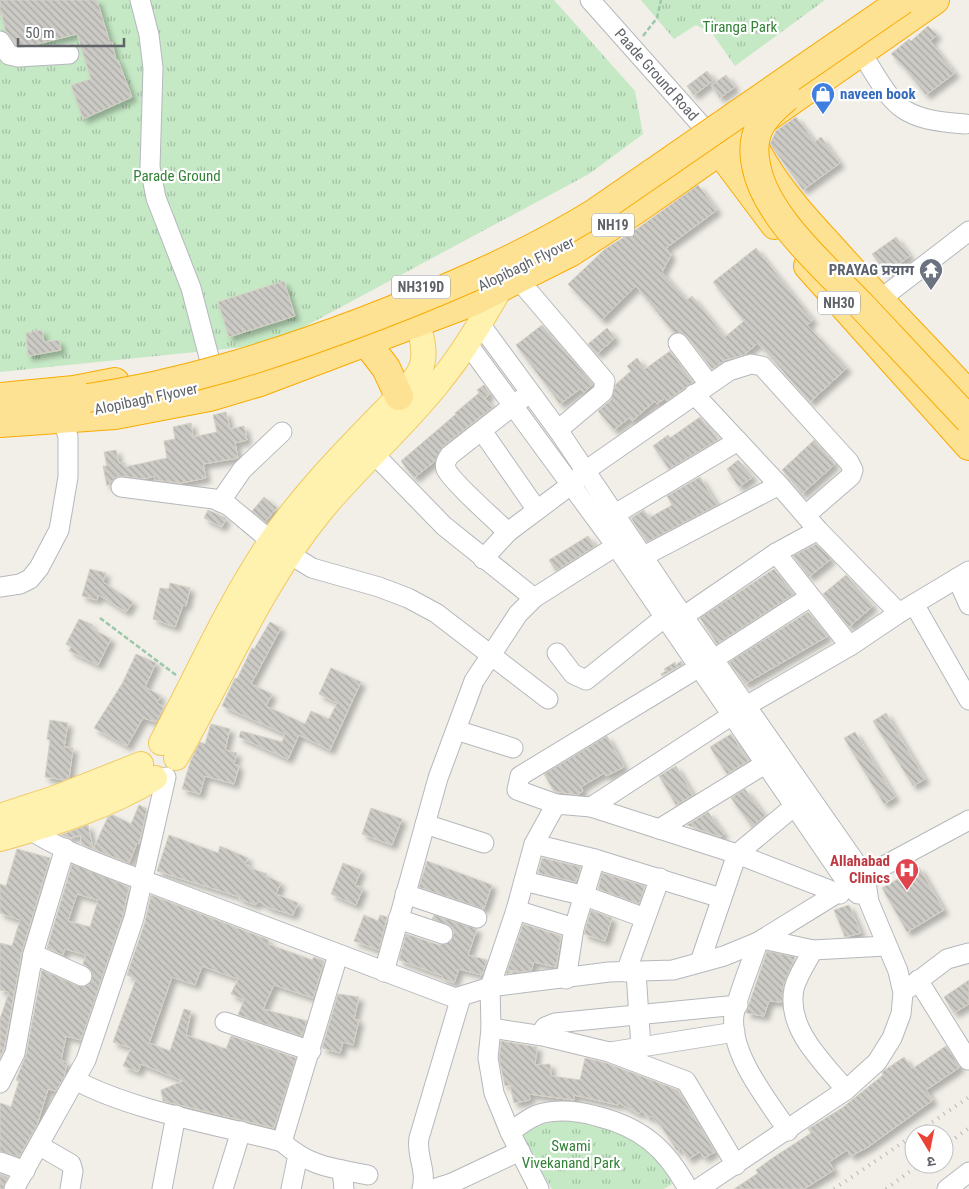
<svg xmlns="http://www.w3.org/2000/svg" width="969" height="1189" font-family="'Roboto Condensed','Noto Sans Devanagari',sans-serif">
<defs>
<pattern id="park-tufts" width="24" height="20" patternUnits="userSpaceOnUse" patternTransform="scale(1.25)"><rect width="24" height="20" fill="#c5e8c5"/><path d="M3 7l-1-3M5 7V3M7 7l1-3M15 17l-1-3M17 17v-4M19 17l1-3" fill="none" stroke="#a3c0a4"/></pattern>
<pattern id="building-back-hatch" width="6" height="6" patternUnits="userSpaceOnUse" patternTransform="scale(1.25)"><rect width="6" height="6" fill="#cccac5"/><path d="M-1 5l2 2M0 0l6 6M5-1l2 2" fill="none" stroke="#a9a8a4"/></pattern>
<filter id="shadow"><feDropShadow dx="4.5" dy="4.5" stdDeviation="2.5" flood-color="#0004"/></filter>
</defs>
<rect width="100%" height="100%" fill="#f1efe8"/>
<path fill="url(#park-tufts)" d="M0,0H554L635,91L643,134L589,174L272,344L0,372Z
M641,0H825L735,66L712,33L696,25L674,39Z
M563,1120C610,1126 653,1135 672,1184L664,1189H552L521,1138C533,1125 546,1123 563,1120Z"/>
<path fill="url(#building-back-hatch)" stroke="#d6d1c6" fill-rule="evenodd" filter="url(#shadow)" d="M0,0H97L110,43L112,42L116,60H118L132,97L83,119L71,85L91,79L77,34L34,45H16L5,30L2,14L0,15Z
M928,26L937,35L930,41L955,73L926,95L902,65L891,54L909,39L911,41Z
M707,71L714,80L694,95L687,86Z
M726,75L735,87L720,98L711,85Z
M796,117L815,142L821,137L840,163L803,190L770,144L776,131Z
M698,185L717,210L666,248L671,255L662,272L687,300L692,296L725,337L744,321L713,282L756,248L813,320L807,325L847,368L810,402L758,343L744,355L725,360L712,369L687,336L682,333H674L636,286L602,320L568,284L605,249L634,231Z
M896,237L910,256L886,273L872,254Z
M284,281L295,316L229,337L218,302Z
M542,325L593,384L584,393L580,389L560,404L516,345Z
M607,328L615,338L597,354L588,344Z
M42,330L44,342L59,340L61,350L28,356L26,333Z
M670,351L693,382L667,401L665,398L657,404L655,401L632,421L629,418L614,430L598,411L611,400L616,384L631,371L627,366L637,358L645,369Z
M484,385L490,394L485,398L493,407L443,446L435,461L414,478L401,461L456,414L455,413L479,393L477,390Z
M226,412L230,429L244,426L247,440L235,443L238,458L203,464L206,478L181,483L155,480L154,476L144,479L122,476L116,477L107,486L103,466H107L104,452L116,450L119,463L124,462L125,467L167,458L164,441L175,439L173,427L191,423L193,437L217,432L213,415Z
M700,417L718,440L669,469L653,446L668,435L670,438Z
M814,440L835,464L802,494L782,470Z
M738,460L753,477L739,487L727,469Z
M700,477L717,505L647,542L631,518L644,510L649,518L672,505L667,496Z
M264,497L277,508L265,522L252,511Z
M208,510L226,518L222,527L204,518Z
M588,536L595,546L556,571L549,560Z
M816,544L831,559L809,577L793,556Z
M90,569L106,573L103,582L133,602L126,612L99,595L97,600L82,596Z
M774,569L794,594L717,644L700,618Z
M846,575L873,606L849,627L823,594Z
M170,583L190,588L186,606L183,605L175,627L153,619L160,588L169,589Z
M808,612L828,636L745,684L729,662Z
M79,619L93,625L91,628L111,639L98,665L69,651L71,647L66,644Z
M270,622L281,628L251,684L272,694L266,706L305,724L311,711L329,719L337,703L319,694L331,668L361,682L330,750L299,735L288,759L239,737L241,731L282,742L285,734L222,706L235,678L237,679L252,648L254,649Z
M136,654L156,663L145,687L161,696L157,703L164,707L156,722L143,718L127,746L94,728L122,684Z
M681,661L683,664L662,676L661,674L666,671L664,669L675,662L676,665Z
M886,713L925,779L913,786L873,721Z
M50,720L68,723L64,747L73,748L69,778L64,780L45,777L50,740L47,739Z
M211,724L230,729L225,750L237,753L234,764L239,766L234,784L205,776L200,794L182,789L191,760L200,742L205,744Z
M855,732L895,797L884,804L844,738Z
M731,734L748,761L727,774L710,747Z
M607,736L624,767L606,776L604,773L581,787L583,791L577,795L554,791L544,774Z
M676,766L693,795L676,805L659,776Z
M745,789L765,816L752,827L731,798Z
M139,805L147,809L139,844L137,843L129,863L93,849L108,817L113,815L131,824Z
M371,808L402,819L392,845L362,834Z
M708,812L724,834L720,837L687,825Z
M88,825L93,849L81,844V835L70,838L61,835Z
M169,835L218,853L220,846L248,858L245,864L250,866V868L267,874L266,876L281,883L276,894L298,903L293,915L270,908L258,901L256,905L239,899L240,897L157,871Z
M17,849L50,858L22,951L4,1049L0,1058V1019L9,992L0,990V943L12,946L20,920L0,913V884L6,886Z
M542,858L581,867L576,882L538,873Z
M427,861L492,885L484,909L419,887Z
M343,863L361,870L355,885L363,888L356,905L331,894Z
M72,864L129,887L123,915L81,1040L66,1036L61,1060L67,1063L64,1077L56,1091L48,1089L37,1125L19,1157L0,1151V1103L11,1107L19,1081L16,1080L26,1055L42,970L78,986L88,985L92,980L91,970L83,964L86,955L65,949L63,955L47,948ZM77,894L98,900L90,927L68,921Z
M919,867L944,910L907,932L882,888Z
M602,873L645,886L639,904L598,889Z
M151,895L269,940L268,944L312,960L314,957L324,961L313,998L274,985L263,1009L307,1021L302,1036L238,1015L244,1000L231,994L238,979L202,966L195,985L172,977L149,1043L170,1051L184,1009L191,1011L186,1035L226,1049L231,1036L296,1058L274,1128L163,1101L161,1090L183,1081L141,1064L138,1072L123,1066L131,1048L113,1042L136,979L127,975L145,922Z
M849,905L861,933L845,937L834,910Z
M591,910L612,918L605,941L584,934Z
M364,915L378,921L380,915L387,917L379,950L354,941Z
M434,915L477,929L468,955L487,960L482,975L459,969L454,983L442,978L443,976L399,960L406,934L439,945L451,942L454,932L452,927L432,919Z
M523,924L561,936L556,967L534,962L531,971L517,972L511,970L510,973L506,974Z
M767,951L795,957L783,986L782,1002L769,1001L764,1016L746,1013Z
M969,980V1004L954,1013L944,997Z
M338,994L359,997L354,1019L359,1020L353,1045L343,1042L340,1053L322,1048Z
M501,1041L537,1047L535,1065L550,1064L551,1076L580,1080L585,1058L606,1063L678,1090L715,1152L704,1158L700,1152L688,1159L681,1148L677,1151L661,1126L651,1116L649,1118L641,1111L639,1114L619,1103L618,1105L574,1095V1100L529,1094L530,1100L514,1103L510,1085L505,1086L499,1058Z
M946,1046L960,1067L926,1090L933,1100L868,1147L851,1156L847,1150L829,1162L834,1170L804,1189H734L758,1173L756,1170L771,1159L811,1133L808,1129L842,1108L883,1075L882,1072L904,1057L912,1069Z
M0,1174L8,1177L3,1189H0Z"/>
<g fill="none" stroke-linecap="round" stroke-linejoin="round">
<g stroke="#b5b8bc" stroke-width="21">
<g id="minor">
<path d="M140,0L149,35L153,68L150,167L156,198L191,288L210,361"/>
<path id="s1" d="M590,0L703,127"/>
<path d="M0,41L9,55L18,57L69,54"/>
<path d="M861,52C895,107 897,119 965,124"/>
<path d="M518,279L605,381L603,392L558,430"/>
<path d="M878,301L969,231"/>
<path d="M480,324L558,430L677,607L865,876L869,902L898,971L903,993L901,1014L892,1038L877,1062L846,1090L698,1189"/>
<path d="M467,343L616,546L850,887L858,894"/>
<path d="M678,343L709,384"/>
<path d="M694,394L779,485L818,530L899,613"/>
<path d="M482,431L537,510"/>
<path d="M373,453L444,526L534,598"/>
<path d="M121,487L214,499L229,506L271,541"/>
<path d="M220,502L242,470L282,432"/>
<path d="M615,514L738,441"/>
<path d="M508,532C496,521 451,481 446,469C444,464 447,459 450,455L523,398"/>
<path d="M776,553L850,646"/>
<path d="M291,555L312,568L379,587L408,598L436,613L548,699"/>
<path d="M644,556L779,485"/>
<path d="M483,559L508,532L572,484L585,471L729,371L751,364L762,366L849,462L853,470L851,476L806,515"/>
<path d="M957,578L969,605"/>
<path d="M0,587L20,584L30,579L39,568L59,530L68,477V437L63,420"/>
<path d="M914,604L969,700"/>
<path d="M684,616L776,553L818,530"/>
<path d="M557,653L573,674L586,680L665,617"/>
<path d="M714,659L810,597"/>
<path d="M456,730L513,748"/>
<path d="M556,804L517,790L520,776L698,668"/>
<path d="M591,807L746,706L850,646L899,613L969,571"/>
<path d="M23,824C51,849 127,874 164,888C261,925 358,962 455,998L490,987L609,972L673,970L724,956L758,942L865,876L969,820"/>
<path d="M425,824L484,843"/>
<path d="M659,829L765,764"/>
<path d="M534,844L595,859L721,898"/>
<path d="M524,881L585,896L645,918"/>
<path d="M405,894L477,918"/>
<path d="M516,910L574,928"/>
<path d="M398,919L443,934"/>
<path d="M763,939L813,950"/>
<path d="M758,942C752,962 737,996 734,1015C729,1054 768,1100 788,1131"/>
<path d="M33,954L82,976"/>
<path d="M700,962L737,854L803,799"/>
<path d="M384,972L438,778L474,681L518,614L534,598L616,546"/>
<path d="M626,972L660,878"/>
<path d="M636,972L641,1047"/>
<path d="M566,979L574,928L595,859"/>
<path d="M918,980L968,1060"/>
<path d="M909,988L947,959L969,953"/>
<path d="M225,1022L311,1051"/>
<path d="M491,1028L543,1036L609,1052L686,1081L736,1165"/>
<path d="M540,1035L545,1027L555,1023L738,1005"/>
<path d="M610,1052L735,1032"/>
<path d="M75,1080C133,1111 218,1125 282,1142C310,1167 332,1168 368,1175"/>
<path d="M0,1083L15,1053L33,954L65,848"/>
<path d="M846,1090C823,1062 786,1029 794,989C797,976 807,962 813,950L886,946"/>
<path d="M510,1132C520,1125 531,1116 543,1113C562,1109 578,1111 596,1116C641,1127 666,1148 688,1189"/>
<path d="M282,1142L338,955"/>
<path d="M40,1146L71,1164L73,1171L70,1189"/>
<path d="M0,1162L25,1171"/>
<path d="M342,1170L344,1189"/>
<path d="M14,1189L86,1060L134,918L166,777"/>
<path d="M162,1189L176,1115"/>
<path d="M223,1189L241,1131"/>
<path d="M291,1189L298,1155"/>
<path d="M422,1189C427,1169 416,1156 419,1138L461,997"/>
<path d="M433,1189L452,1183L520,1151"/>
<path d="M539,1189L510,1132L494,1093L488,1058L491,1028L490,987L516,910L534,844L556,804L591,807L737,854L840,894"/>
<path d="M947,1189L969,1172"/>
</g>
</g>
<g stroke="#f2c960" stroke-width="26">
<path id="major" d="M161,743C197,676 228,604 271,541C306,490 350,446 393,402C423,372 430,365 418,323
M176,758C223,676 262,583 322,510C359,465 404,427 440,381C463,353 482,320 500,289
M0,816L55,798L141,764
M0,839C53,824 108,807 155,778"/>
</g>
<g stroke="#f9ab00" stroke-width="30">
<path id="highway" d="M709,137L775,225
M757,152C776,187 802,216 829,245C874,296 923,344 969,395
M808,266L969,446
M366,342L386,368L399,396
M0,397L74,390L115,382
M0,423L115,415L209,397L260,382L472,302L571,252L634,211L935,0"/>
</g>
<path stroke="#9cc7a9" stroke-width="2.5" stroke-dasharray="5 2.5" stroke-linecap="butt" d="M643,36L657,18L661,0
M100,618L176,675"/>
<use href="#minor" stroke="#fff" stroke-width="19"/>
<use href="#major" stroke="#fff2af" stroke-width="24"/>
<use href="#highway" stroke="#fde293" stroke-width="28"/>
<path stroke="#b6b7b8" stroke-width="4" stroke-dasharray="1 6" stroke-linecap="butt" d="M915,1134L969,1097
M944,1146L969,1128
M834,1189L914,1135
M886,1189L920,1164"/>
<g stroke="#f9ab00" stroke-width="30" stroke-linecap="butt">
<path id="highway-bridge" d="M787,97C764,116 749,132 756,165C765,217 826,268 862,306C898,344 933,382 969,420
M88,398C184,384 274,355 364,321C445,290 519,259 593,214L903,0"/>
</g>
<use href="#highway-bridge" stroke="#fde293" stroke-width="28"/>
</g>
<defs>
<g id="shop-pin" transform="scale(1.25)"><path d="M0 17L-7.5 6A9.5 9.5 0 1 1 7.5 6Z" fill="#3f7fe0" stroke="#fff"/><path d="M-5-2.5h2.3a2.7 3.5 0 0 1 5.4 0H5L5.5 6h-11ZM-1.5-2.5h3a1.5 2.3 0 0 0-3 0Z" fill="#fff"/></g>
<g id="temple-pin" transform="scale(1.25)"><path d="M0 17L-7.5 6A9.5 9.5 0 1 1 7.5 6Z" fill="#6b7280" stroke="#fff"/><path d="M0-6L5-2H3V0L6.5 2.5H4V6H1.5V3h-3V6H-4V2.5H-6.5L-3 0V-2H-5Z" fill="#fff"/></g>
<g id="hospital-pin" transform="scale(1.25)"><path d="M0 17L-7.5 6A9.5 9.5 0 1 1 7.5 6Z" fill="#e0444e" stroke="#fff"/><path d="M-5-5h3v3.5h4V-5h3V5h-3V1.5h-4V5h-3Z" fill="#fff"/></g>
</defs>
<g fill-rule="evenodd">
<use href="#shop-pin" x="823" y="94"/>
<use href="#temple-pin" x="931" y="270"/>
<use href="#hospital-pin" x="907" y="870"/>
</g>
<g text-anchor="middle" stroke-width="4.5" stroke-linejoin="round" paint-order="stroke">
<g fill="#fff" stroke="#8f9295" stroke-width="1">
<rect x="592" y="213.5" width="42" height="23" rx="4"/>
<rect x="392" y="275.5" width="58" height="23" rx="4"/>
<rect x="818" y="291.5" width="42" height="23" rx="4"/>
</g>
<g font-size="14" font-weight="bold" fill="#5f6368">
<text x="613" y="230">NH19</text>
<text x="421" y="292">NH319D</text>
<text x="839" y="308">NH30</text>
</g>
<g font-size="15" fill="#348238" stroke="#fff">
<text x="740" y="32">Tiranga Park</text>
<text x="177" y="181">Parade Ground</text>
<text x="571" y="1151">Swami<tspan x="571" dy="17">Vivekanand Park</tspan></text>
</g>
<g font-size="15" fill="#5f6368" stroke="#fff">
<text dy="5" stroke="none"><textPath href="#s1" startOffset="100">Paade Ground Road</textPath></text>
<text transform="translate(526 264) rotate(-26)" y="5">Alopibagh Flyover</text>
<text transform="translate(146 399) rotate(-12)" y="5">Alopibagh Flyover</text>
</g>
<g font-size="15" font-weight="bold" fill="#366cbe" stroke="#fff" text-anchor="start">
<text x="840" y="99">naveen book</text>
</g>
<g font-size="15" font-weight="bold" fill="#5b616d" stroke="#fff" text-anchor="end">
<text x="914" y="275">PRAYAG प्रयाग</text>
</g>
<g font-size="15" font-weight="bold" fill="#be3a42" stroke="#fff" text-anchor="end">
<text x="890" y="866">Allahabad<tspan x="890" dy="17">Clinics</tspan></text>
</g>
</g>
<g transform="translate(929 1149) rotate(170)"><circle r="24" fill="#ffffff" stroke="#bfc1c3"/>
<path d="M0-4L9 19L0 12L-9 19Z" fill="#ea4335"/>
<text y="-8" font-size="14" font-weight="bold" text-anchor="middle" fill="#5f6368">उ</text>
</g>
<path d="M18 38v8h106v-8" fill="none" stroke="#5f6368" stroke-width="2.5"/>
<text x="25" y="38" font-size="15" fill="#5f6368" stroke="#ffffff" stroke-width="4" paint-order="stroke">50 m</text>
</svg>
